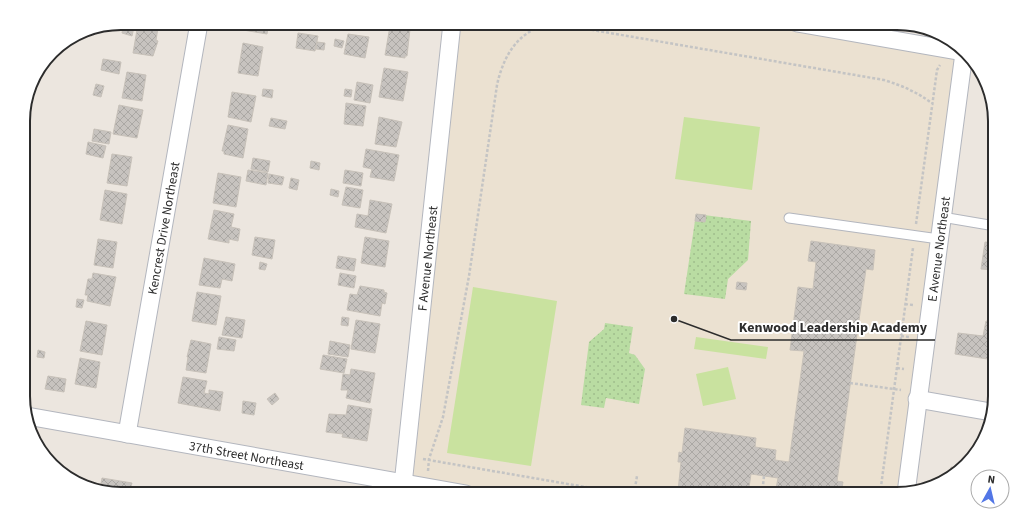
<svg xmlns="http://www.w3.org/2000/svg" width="1018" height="517" font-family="'Source Sans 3',sans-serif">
<defs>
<pattern id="park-dots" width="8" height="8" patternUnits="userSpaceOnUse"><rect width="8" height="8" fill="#b9dca2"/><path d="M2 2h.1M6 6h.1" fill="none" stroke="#9fbd8c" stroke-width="1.8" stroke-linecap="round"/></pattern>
<pattern id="building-cross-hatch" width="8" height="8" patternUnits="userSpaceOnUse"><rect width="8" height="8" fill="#c7c3bf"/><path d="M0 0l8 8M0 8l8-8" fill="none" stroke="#aba8a4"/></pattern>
</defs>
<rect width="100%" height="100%" fill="#ece6df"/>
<path fill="#ebe1d1" d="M452,23H797L963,52L901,494H475L404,484Z"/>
<path fill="url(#park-dots)" d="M696,214L751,221L748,260L728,279L725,299L684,294Z
M605,323L633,327L629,353L635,355L645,369L639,404L606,398L604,408L581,405L589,342L604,329Z"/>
<path fill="#c9e29f" d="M684,117L760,127L752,190L675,179Z
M473,287L557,301L531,466L447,453Z
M696,337L768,347L766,359L694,349Z
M728,367L736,399L703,406L696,374Z"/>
<path fill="url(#building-cross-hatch)" stroke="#c7c1b9" d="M124,23H135L132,36L122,33Z
M245,23H269L267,34L243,30Z
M138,24L158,28L156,40L158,41L153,56L133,53Z
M390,26L410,29L407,56H405V58L385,55Z
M298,33L318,36L315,51L296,48Z
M348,34L369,37L365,58L344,54Z
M335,39L344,41L342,48L334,46Z
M317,42L325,43L324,50L316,49Z
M243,43L263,47L258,76L238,73Z
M103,59L121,62L119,74L101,70Z
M384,68L408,72L403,101L379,97Z
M127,72L146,75L142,101L122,98Z
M357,82L373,85L370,103L354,100Z
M96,84L104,86L101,97L93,95Z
M263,89L273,90L272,98L262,96Z
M345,89L352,90L351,97L344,96Z
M232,92L256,96L251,122L228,117Z
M346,103L366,106L363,126L344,124Z
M119,105L143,110L137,138L113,134Z
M379,117L402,122L396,147L375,144Z
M271,118L287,121L285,129L269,126Z
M228,125L248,129L243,158L224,154V151H222Z
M94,129L111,132L109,144L92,141Z
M88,142L106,146L103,158L86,154Z
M366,149L399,155L394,181L370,177L372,169L363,167Z
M112,154L132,157L127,186L107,183Z
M253,158L270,161L268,172L251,169Z
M311,161L320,163L319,170L310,168Z
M248,170L268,173L266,185L246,181Z
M345,170L363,173L361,186L343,183Z
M218,173L241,177L236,207L213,203Z
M269,174L284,177L282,185L268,183Z
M291,178L299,180L297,190L289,188Z
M346,187L363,190L360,208L342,205Z
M331,189L339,191L338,197L330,195Z
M105,190L127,194L122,224L100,220Z
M370,200L392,204L386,233L355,227L357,214L368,216Z
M214,210L234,214L231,227L240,229L238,241L229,239V243L208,239Z
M696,214L706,215L705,222L695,221Z
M255,237L275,240L272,259L252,255Z
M365,237L389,241L385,267L361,263Z
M98,239L117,242L113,268L94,265Z
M811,241L875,250L873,270L866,269L837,481L843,482L841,494H775L778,478L751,474L748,494H702L678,491L681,462H678L679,452L682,453L685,428L756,438L755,447L776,450L775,460L789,462L804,351L790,350L798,287L813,289L816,262L808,261Z
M985,242L995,243V270L981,269Z
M338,256L356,259L354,271L336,268Z
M204,258L235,264L232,281L222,279L220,288L199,285Z
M260,262L267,264L265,270L259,269Z
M93,273L116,277L110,306L87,301L88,295H85L88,279H92Z
M340,273L356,276L354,288L338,285Z
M737,282L747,283L746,290L736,289Z
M360,286L384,290V292L387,293L385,304L382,303L380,316L347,310L350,294L357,295Z
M197,292L221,296L216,325L192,321Z
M77,299L84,300L82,308L76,307Z
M226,317L245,320L242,338L222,335Z
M342,317L349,318L348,326L341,325Z
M356,320L380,324L375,353L351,349Z
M86,321L107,325L102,355L80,351Z
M986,321L995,322L994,360L955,354L958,333L983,336Z
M219,337L236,340L234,351L217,349Z
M191,340L211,344L206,373L186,370L188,357H187Z
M330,341L350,345L348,357L328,354Z
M38,350L45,352L44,358L37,357Z
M323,355L347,359L344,373L320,369Z
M80,358L100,362L96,388L75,384Z
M351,369L375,373L370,403L346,398L348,390H341L343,374L350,375Z
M48,376L66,379L64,392L45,389Z
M183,377L207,381L204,393L209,394V390L223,392L220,411L178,403Z
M275,393L279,399L272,405L267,399Z
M243,401L256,403L254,415L242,413Z
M348,405L372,409L367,441L342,437L343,434L326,432L329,414L346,415Z
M951,467L959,469L950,478Z
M102,478L132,483L130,490L149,492V494H121L100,489Z
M169,489L187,492L186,494H156L157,490L169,491Z"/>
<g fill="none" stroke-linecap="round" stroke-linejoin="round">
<g stroke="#b3b6be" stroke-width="11">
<path id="service" d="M942,217L995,226
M789,218L939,239"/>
</g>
<g stroke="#b3b6be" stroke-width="19">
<g id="minor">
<path d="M797,23L963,52"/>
<path d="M917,399L991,412"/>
<path id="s1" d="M27,416L466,494"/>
<path id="s2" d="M127,434L199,23"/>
<path id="s3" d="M906,493L964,53"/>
<path id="s4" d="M402,494L452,23"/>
</g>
</g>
<path stroke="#c4c4c4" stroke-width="2.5" stroke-dasharray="3 2" stroke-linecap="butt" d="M916,224L937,70L940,65
M905,304L913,305
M901,336L909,337
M897,368L904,369
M850,383L901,390
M423,459L626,494
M428,471L429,459L443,417L469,276L497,85C502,62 513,38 537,28C549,24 563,26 575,27L884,80C903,86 917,92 933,104
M634,494L637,476
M762,494L764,476
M880,494L913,248"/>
<use href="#service" stroke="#fff" stroke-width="9"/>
<use href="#minor" stroke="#fff" stroke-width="17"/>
</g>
<g text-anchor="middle" stroke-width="4" stroke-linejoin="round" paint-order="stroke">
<g font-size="13" fill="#2c2c2c" stroke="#fff">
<text dy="5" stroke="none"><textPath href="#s2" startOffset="209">Kencrest Drive Northeast</textPath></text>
<text dy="5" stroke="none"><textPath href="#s3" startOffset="246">E Avenue Northeast</textPath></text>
<text dy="5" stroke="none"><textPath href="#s4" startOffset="237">F Avenue Northeast</textPath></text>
<text dy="5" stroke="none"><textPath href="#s1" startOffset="223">37th Street Northeast</textPath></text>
</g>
</g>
<path d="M0 0H1018V517H0ZM121 30H897A91 91 0 0 1 988 121V396A91 91 0 0 1 897 487H121A91 91 0 0 1 30 396V121A91 91 0 0 1 121 30Z" fill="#fff" fill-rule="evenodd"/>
<path fill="none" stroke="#2c2c2c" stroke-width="2" d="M121 30H897A91 91 0 0 1 988 121V396A91 91 0 0 1 897 487H121A91 91 0 0 1 30 396V121A91 91 0 0 1 121 30Z"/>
<path fill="none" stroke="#2c2c2c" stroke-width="1.5" d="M674 319L731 340H935"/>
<circle fill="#2c2c2c" stroke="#fff" stroke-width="1.5" cx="674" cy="319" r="4"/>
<g font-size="14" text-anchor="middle" font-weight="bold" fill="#2c2c2c" stroke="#fff" stroke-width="4" stroke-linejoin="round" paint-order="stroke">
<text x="833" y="332">Kenwood Leadership Academy</text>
</g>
<g transform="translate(990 489) rotate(8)"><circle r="19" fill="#ffffff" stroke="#ababab"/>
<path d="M0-3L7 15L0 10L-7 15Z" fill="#5276e6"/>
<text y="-6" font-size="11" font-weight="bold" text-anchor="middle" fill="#2c2c2c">N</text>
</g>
</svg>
